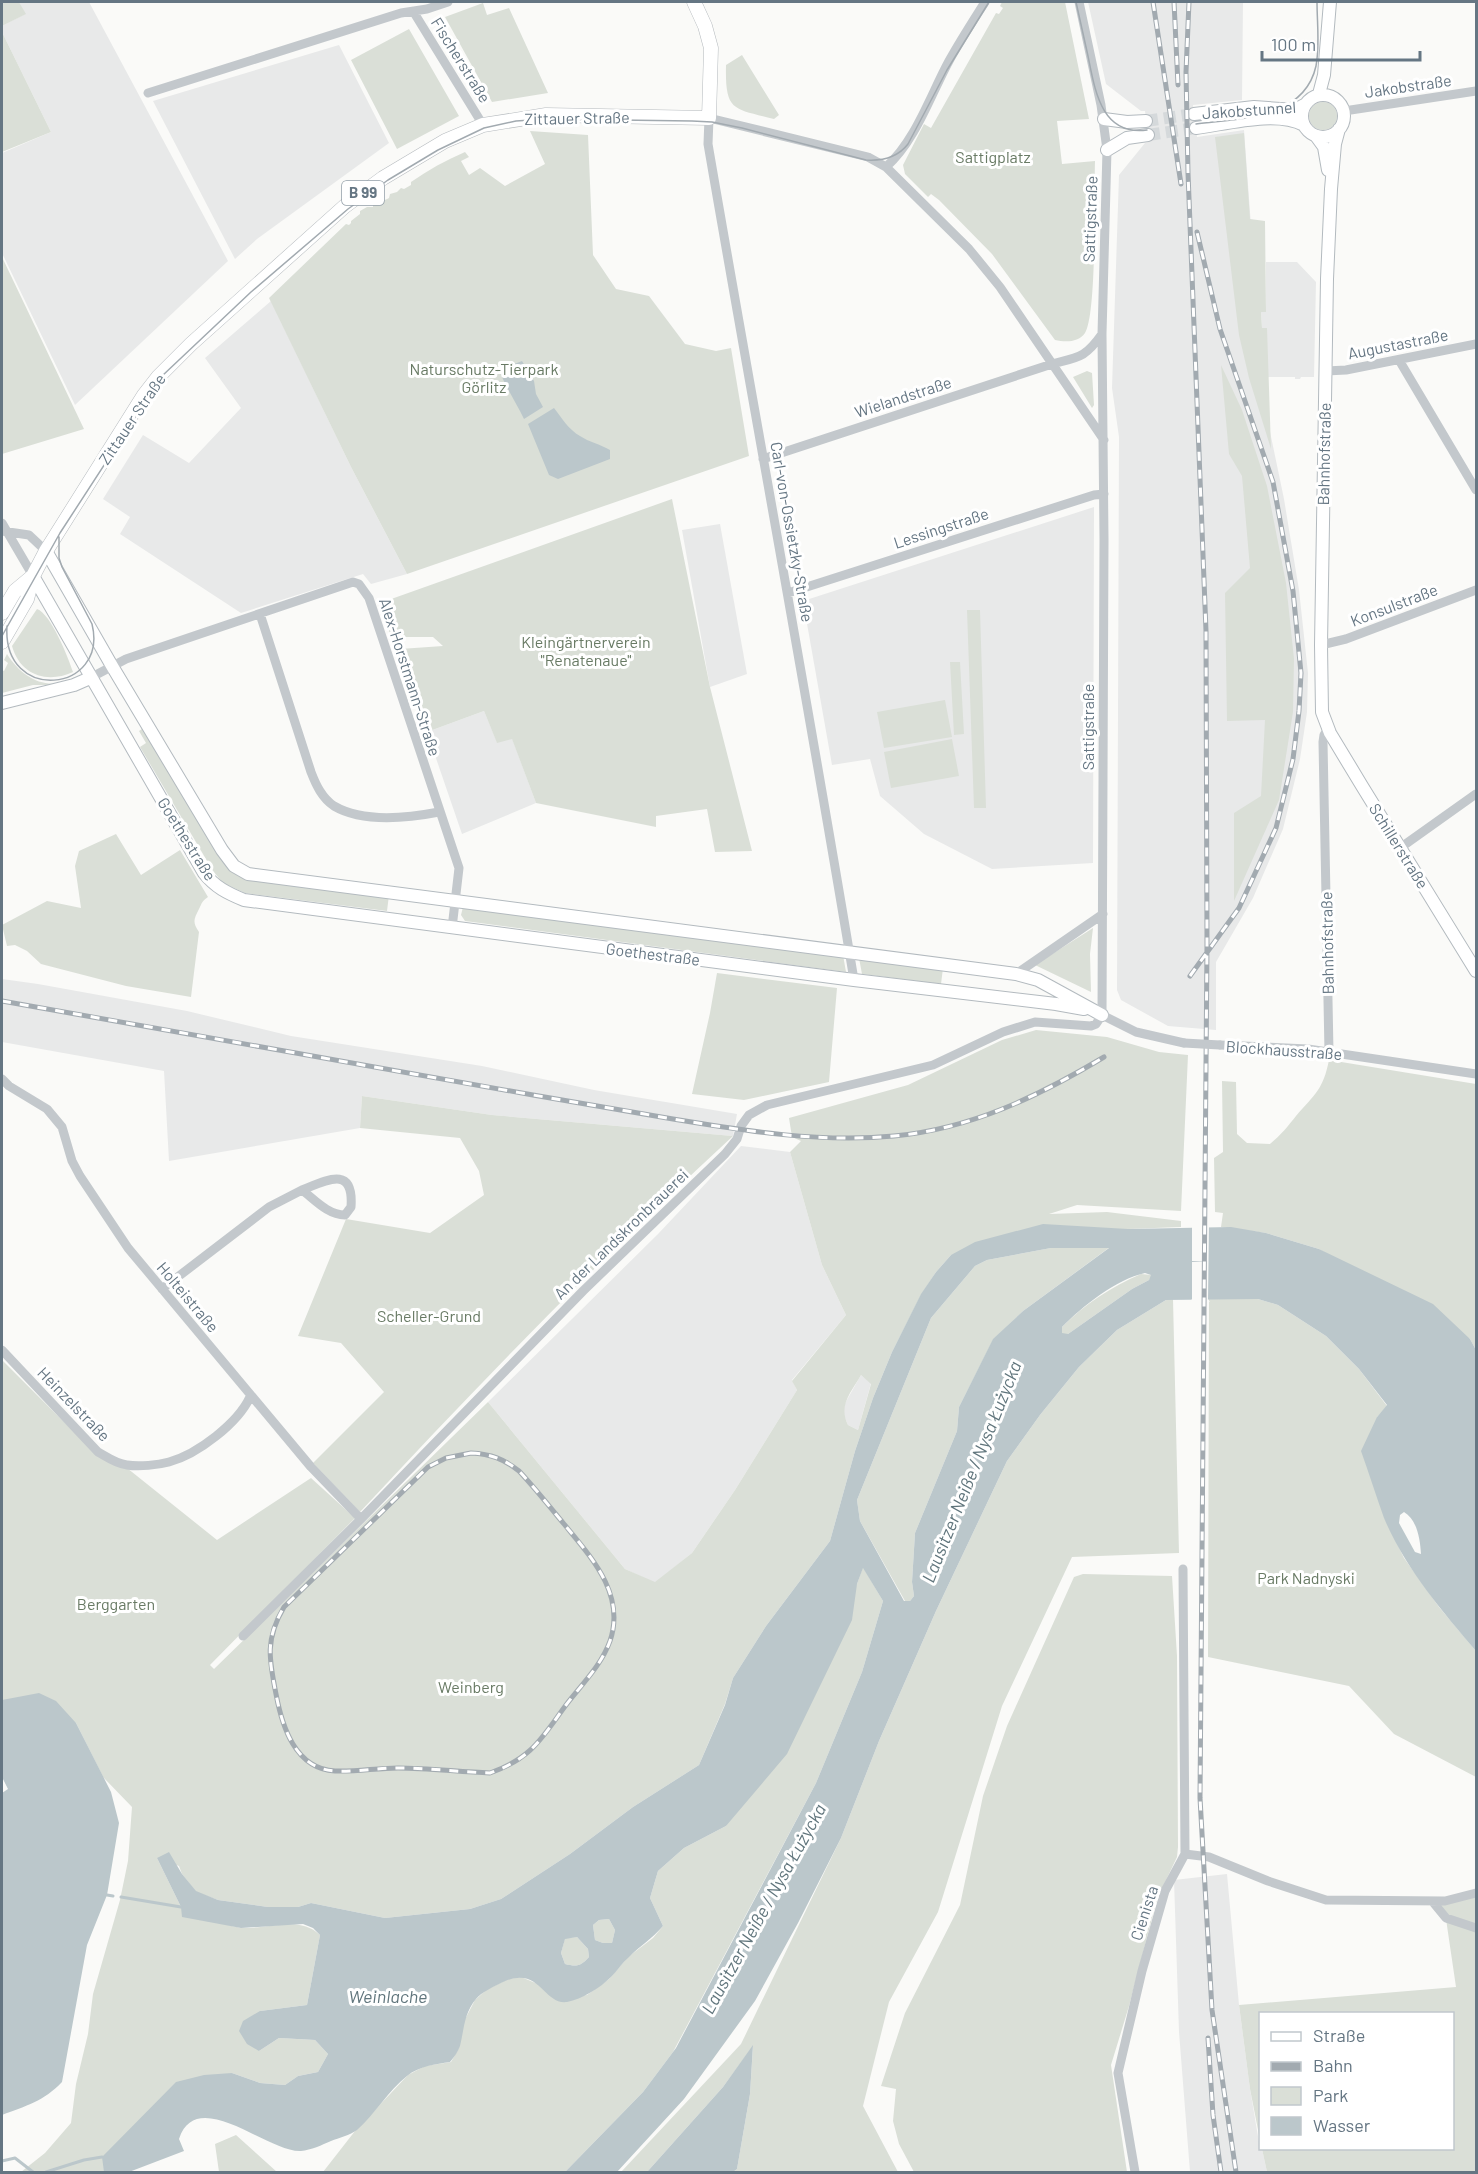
<svg xmlns="http://www.w3.org/2000/svg" width="1478" height="2174" font-family="Barlow,sans-serif">
<rect width="100%" height="100%" fill="#fafaf8"/>
<path fill="#e8e9e9" d="M19,2H89L228,261L75,405L2,253V153L51,132L2,32V26L25,14Z
M1088,2H1243L1242,100L1193,105L1197,137L1244,130L1264,403L1284,499L1299,590L1308,673L1307,712L1300,759L1283,829L1253,898L1216,962V1030L1168,1026L1121,1000L1117,990L1119,437L1112,388L1119,175L1145,143L1149,142L1145,111H1141L1106,84Z
M339,45L389,143L257,239L235,259L153,101Z
M1266,262H1297L1316,282L1314,377H1301L1300,379H1295V377H1267V329L1262,328L1261,312L1266,311Z
M271,301L351,467L407,574L371,584L363,574L241,613L120,534L130,517L103,499L143,435L189,463L241,408L205,358Z
M1094,507L1093,863L992,869L924,834L880,796L870,759L832,765L803,601Z
M720,524L747,674L710,687L682,530Z
M484,711L497,742L512,738L536,803L462,834L427,732Z
M2,979L38,984L187,1011L291,1036L482,1066L594,1090L737,1114L733,1136L492,1115L362,1096L360,1128L169,1161L164,1071L2,1042Z
M741,1146L790,1152L822,1265L846,1315L792,1380L797,1390L735,1490L692,1553L655,1583L625,1569L488,1402L658,1234Z
M861,1375L871,1383L858,1430L848,1425L844,1416V1405Z
M1227,1874L1239,2005L1250,2089L1260,2148L1262,2149L1267,2172H1190L1179,2032L1174,1880Z"/>
<path fill="#dadfd7" fill-rule="evenodd" d="M2,2H19L26,14L2,26Z
M1002,2H1065L1089,119L1057,121L1062,164L1095,161C1094,190 1097,314 1085,333C1078,343 1065,342 1055,340L992,254L939,200L931,194L928,197L905,174L903,165L924,124L931,128L996,13L999,14L1003,8L1000,6Z
M483,3L487,15L509,8L548,93L492,102L445,17Z
M409,29L459,116L397,149L351,60Z
M2,32L51,132L2,152Z
M742,55L779,115L774,119C733,108 725,112 726,65Z
M1309 116a14 14 0 1 1 28 0a14 14 0 1 1-28 0Z
M530,131L588,135L593,255L616,289L649,296L685,344L716,351L731,348L749,456L407,574L351,467L269,298L346,224L349,225L351,223V221L360,214V211L367,207H373V204C379,200 384,201 389,198L390,194L397,192L401,188L404,189L411,185V182C428,170 446,160 465,152L469,157L461,161L469,175L480,168L505,186L545,164Z
M1244,133L1250,219L1265,221L1266,312H1261L1262,328H1267L1271,449L1249,378L1239,335L1215,137Z
M2,257L84,429L2,454Z
M1221,365L1242,410L1267,486L1286,583L1294,659L1293,712L1279,800L1234,901V813L1261,796L1265,720L1227,721L1225,593L1250,568L1242,476L1229,454Z
M1087,371L1092,373L1094,405L1092,408L1073,377Z
M672,499L710,687L752,851L715,852L707,809L656,816V827L536,803L512,739L497,743L484,711L427,732L400,649L443,646L433,637H391L380,603Z
M37,609C51,614 68,657 73,672C47,684 20,675 12,646Z
M967,610H980L986,808H974Z
M7,654C22,678 48,693 75,677L76,680L59,685H33L2,693V670L4,671L8,663L4,660Z
M950,662H960L964,734L954,735Z
M945,700L952,737L884,748L877,712Z
M145,727L232,871L238,876L253,878L389,895L387,911L245,893L223,883L213,871L140,747L146,743L139,731Z
M952,739L959,776L891,788L884,752Z
M116,834L141,875L180,850L208,897C202,901 202,903 199,909C194,919 192,922 199,932L191,997L126,986L41,964L27,951L15,945L7,946L2,925L47,901L81,908L75,866L79,851Z
M463,907L843,955L846,972L465,921L461,915Z
M1093,928L1090,954L1091,992L1035,965Z
M859,958L943,968L941,984L862,974Z
M717,973L837,988L829,1082L744,1100L692,1094L710,1013Z
M1036,1030L1107,1037L1159,1052L1188,1055L1181,1211L1077,1205L1049,1214L1107,1212L1181,1221V1227L1128,1229L951,1255L936,1272L921,1295L892,1352L873,1398L855,1451L830,1541L766,1626L733,1678L725,1704L699,1765L633,1807L570,1854L501,1899L470,1909L385,1918L311,1903L298,1907H268L218,1900L196,1892L182,1874L179,1866L157,1858L181,1907C197,1913 228,1927 243,1928C268,1929 300,1915 320,1935L307,2005L260,2011L259,2051L279,2038L315,2040L328,2054L318,2072L298,2076L285,2085L260,2083L232,2073L105,2170L104,2172H21L45,2153L71,2123L76,2084L88,2034L93,1994L120,1900L128,1861L132,1807L103,1777L76,1723L2,1700V1360L96,1454L127,1468L217,1540L311,1478L355,1518L210,1665L214,1669L488,1402L625,1569L655,1582L692,1553L735,1490L797,1390L792,1381L846,1315L822,1265L790,1152L801,1141L792,1137L789,1118L908,1085L1002,1040ZM861,1375L871,1384L858,1430L848,1425C838,1405 851,1393 861,1375Z
M1329,1060L1476,1084V1350L1470,1339L1319,1249L1266,1233L1221,1227L1223,1213L1215,1212L1214,1158L1223,1152L1222,1081L1236,1082L1237,1134L1247,1143L1270,1144C1281,1135 1288,1126 1296,1116C1315,1094 1323,1090 1329,1060Z
M362,1096L492,1115L733,1136C603,1256 480,1383 360,1512L313,1463L384,1392L341,1343L298,1336L346,1219L430,1233L484,1195L479,1171L460,1138L360,1128Z
M1110,1247L1023,1311L993,1340L959,1407L957,1431L915,1533L912,1582L914,1596L910,1601H905L860,1521L857,1500L931,1318L975,1266L987,1260L1051,1248Z
M1141,1274L1152,1275L1149,1280L1132,1289L1068,1334H1062V1327C1085,1304 1111,1287 1141,1274Z
M1233,1298L1258,1299L1278,1305L1326,1336L1359,1369L1387,1406L1377,1417L1385,1519L1404,1558L1439,1607L1476,1651V1777L1394,1734L1349,1686L1208,1657L1209,1299Z
M1173,1299L1179,1553L1072,1557L1002,1706L938,1912L889,2002L863,2106L898,2172H733L737,2169L750,2094L753,2046L723,2087L647,2172H621L741,2044L841,1838L879,1741L936,1611L1007,1461L1040,1415L1079,1367L1117,1330L1166,1300Z
M863,1567L883,1601L862,1672L816,1783L673,2052L643,2092L565,2172H323L355,2131L408,2075L425,2066L451,2062L459,2048L462,2025L475,2000L486,1990L508,1979L521,1977L538,1984L555,1999L587,1995L609,1979L628,1957L653,1938L663,1926L650,1898L658,1871L684,1848L726,1826L857,1584Z
M1083,1574L1172,1576L1177,1656L1178,1847L1177,1857L1157,1899L1129,2006L1111,2065L1127,2172H914L899,2144L893,2121L896,2089L881,2086L905,2013L960,1905L983,1796L1007,1726L1074,1577Z
M1476,1893V2172H1267L1262,2149L1452,2148V2014H1260V2140L1250,2089L1239,2005L1456,1987L1446,1919L1432,1901Z
M609,1919L615,1930L612,1943H603L595,1940L593,1925L599,1920Z
M577,1937L588,1949L589,1957C581,1966 577,1967 565,1964L561,1953L565,1938Z
M236,2135L277,2172H219L215,2144Z"/>
<path fill="#bbc7cb" fill-rule="evenodd" d="M522,361L534,381L536,394L543,407L524,419C516,402 506,388 499,370Z
M554,408C561,417 569,430 580,436C589,442 600,444 610,450V459L558,479L549,475L528,424Z
M1043,1224L1128,1229L1231,1227L1266,1233L1319,1249L1433,1304L1470,1339L1476,1350V1651C1442,1611 1405,1568 1384,1518C1376,1496 1369,1473 1361,1451L1377,1417L1387,1405L1359,1369L1326,1336L1278,1305L1258,1299L1166,1300L1117,1330L1079,1367L1040,1415L1007,1461L936,1611L879,1741L841,1838L798,1923L755,2001L684,2099L617,2172H565L643,2092L676,2048L816,1783L862,1672L883,1601L863,1568L857,1584L852,1620L787,1754L726,1826L684,1848L658,1871L650,1898L663,1926C652,1939 640,1946 629,1957C622,1963 617,1971 611,1977C600,1988 582,1999 567,2002C542,2005 540,1962 499,1984C491,1988 482,1992 476,1999C464,2013 464,2030 460,2046C458,2052 454,2057 450,2062C436,2064 419,2066 407,2076C388,2091 375,2114 357,2130C350,2135 339,2138 331,2141C322,2145 311,2150 301,2151C268,2153 197,2085 179,2139L184,2151L129,2172H104L102,2157L176,2082L204,2075L232,2073L260,2083L285,2085L298,2076L318,2072L328,2054L315,2040L279,2038L259,2051L247,2044L239,2031L243,2021L260,2011L307,2005L320,1935L313,1928L303,1924L241,1928L182,1917L181,1907L157,1858L169,1852L182,1874L196,1891L218,1900L268,1907H298L311,1903L385,1918L470,1909L501,1899L570,1854L633,1807L699,1765L725,1705L733,1678L766,1626L830,1541L855,1451L873,1398L892,1352L921,1294L936,1272L951,1255L975,1242ZM1051,1248H1109L1023,1311L993,1339L959,1407L957,1431L915,1533L912,1582L914,1596L910,1601H904L860,1521L857,1500L931,1318L975,1266L987,1260ZM1145,1273L1151,1275L1149,1280L1132,1289L1068,1334L1062,1333V1327C1082,1307 1116,1279 1145,1273ZM1404,1512C1417,1520 1420,1538 1421,1554L1415,1552L1399,1523L1400,1515ZM609,1919L615,1930L612,1943H603L595,1940L593,1925L599,1920ZM577,1937L588,1949L589,1957C581,1966 577,1967 565,1964L561,1953L565,1939Z
M39,1693L56,1701L76,1723L111,1792L119,1823L107,1895L87,1945L62,2082C44,2101 26,2106 2,2115V1793L8,1789L2,1777V1700Z
M753,2045L750,2094L737,2169L733,2172H647L723,2087Z"/>
<path fill="#fafaf8" d="M1192,1224H1209L1208,1300L1210,1302H1190L1192,1299V1262H1208L1192,1261Z"/>
<g fill="none" stroke-linecap="round" stroke-linejoin="round">
<path stroke="#bbc7cb" stroke-width="3" d="M107,1895L113,1896
M121,1897L181,1907
M2,2161L15,2158L33,2172
M46,2172L84,2160L102,2157"/>
<path stroke="#d5d9db" stroke-width="12" stroke-dasharray="12 6" stroke-linecap="butt" d="M1146,121L1194,114
M1148,135L1196,128"/>
<g stroke="#b3babf" stroke-width="14">
<path id="secondary" d="M1319,94L1324,75L1330,2
M1302 116a21 21 0 1 1 42 0a21 21 0 1 1-42 0Z
M1194,114L1254,107L1295,110L1304,105
M1104,119L1127,122L1146,121
M1196,128C1227,124 1276,110 1304,125
M1339,129L1335,144L1331,189L1327,279L1321,645L1322,712L1330,733L1362,786L1476,971
M1316,136L1324,147L1328,170
M1107,150L1127,138L1148,135
M46,551L112,666L222,850L234,866L248,874L1016,974L1038,980L1102,1015
M33,576L204,873C215,887 227,893 244,900L854,980L1056,1004L1084,1009
M2,703L74,685L90,678"/>
</g>
<g stroke="#b5babe" stroke-width="15">
<path id="primary" d="M2,613L15,591L33,576
M2,642L27,599L33,576L46,551L144,395L158,377L191,344L345,206L383,178L445,141L483,125L546,115L709,118L711,48L705,26L694,2"/>
</g>
<path stroke="#c3c8cc" stroke-width="9" d="M413,11L483,125
M148,93L401,13L427,9L448,2
M1344,111L1476,91
M886,167C915,142 931,94 949,61C960,41 973,21 985,2
M1399,360L1476,490
M1326,371L1346,370L1476,344
M763,459L1052,364C1079,357 1085,358 1102,334
M2,523L33,576
M2,531L29,535L46,551
M788,593L1094,495L1104,494
M260,614L311,772C316,785 322,798 334,806C363,823 408,818 439,812
M1321,645L1346,639L1476,590
M90,678L126,659L353,582L359,584L369,598L459,868L452,928
M1328,729L1324,735L1323,742L1329,1052
M1400,848L1476,794
M1016,974L1103,914
M854,980C808,701 756,423 708,144L709,118L868,157L886,167L969,249L1000,287L1104,440
M1102,1015L1136,1032L1184,1043
M1220,1045L1308,1049L1476,1074
M2,1079L9,1086L47,1109L62,1127L72,1161L80,1176L128,1248L311,1467L361,1519
M162,1289L269,1207L302,1190C315,1200 328,1215 345,1215L351,1207C354,1165 327,1180 302,1190
M2,1350L98,1452C107,1457 116,1464 127,1465C139,1467 158,1465 169,1462C198,1454 238,1423 250,1397
M243,1636L361,1519L583,1291L725,1154L737,1139L741,1126L749,1115L767,1105L933,1065L1003,1032L1035,1022L1091,1026L1096,1024L1102,1015L1104,540L1102,334L1107,150L1101,105L1079,2
M1185,1854L1209,1857L1268,1881L1326,1900L1445,1901L1476,1893
M1432,1901L1446,1918L1476,1928
M1135,2172L1118,2073L1142,1971L1165,1891L1185,1854L1183,1569"/>
<use href="#secondary" stroke="#fff" stroke-width="12"/>
<use href="#primary" stroke="#fff" stroke-width="14"/>
<path stroke="#a2aab0" stroke-width="1.5" d="M1076,2C1080,20 1084,38 1088,56C1095,90 1101,136 1147,130
M1196,124C1238,118 1304,120 1316,66C1320,46 1317,22 1317,2
M7,626C2,704 109,693 92,624L62,567L59,558V537
M2,636L60,533L162,376L251,292L348,209L388,180L438,150L484,128L516,121L546,119L692,121L712,122L742,128L866,160C882,161 898,157 908,144L947,70L989,2"/>
<g stroke="#a2aab0" stroke-width="5">
<path id="rail" d="M1153,2L1181,184
M1174,2L1178,85
M1189,2L1186,72L1188,173L1206,631L1207,944L1200,1798L1212,2010L1236,2172
M1190,976L1239,908L1276,828L1293,759L1299,711L1301,673L1293,591L1273,482L1220,329L1197,232
M2,1001C179,1032 356,1064 533,1095C580,1103 627,1111 673,1119C746,1131 820,1143 894,1136C971,1129 1039,1096 1104,1057
M471,1453C491,1454 504,1459 519,1471C535,1488 549,1506 564,1524C591,1557 626,1594 610,1641C601,1666 582,1684 566,1705C541,1739 532,1758 490,1773C459,1772 429,1768 398,1768C377,1768 356,1772 335,1771C295,1769 282,1726 276,1694C269,1659 265,1639 284,1607L428,1467L446,1458Z
M1208,2038L1213,2115L1221,2172"/>
</g>
<use href="#rail" stroke="#fff" stroke-width="3" stroke-dasharray="9" stroke-linecap="butt"/>
<path stroke="#c3c8cc" stroke-width="9" d="M1184,1043L1220,1045"/>
</g>
<g text-anchor="middle" stroke-width="6" stroke-linejoin="round" paint-order="stroke">
<rect fill="#fff" stroke="#939fa8" stroke-width="1.5" x="342" y="181" width="42" height="24" rx="4.5"/>
<g font-size="15" font-weight="bold" fill="#657683">
<text x="363" y="198">B 99</text>
</g>
<g font-size="16" fill="#657683" stroke="#fff">
<text transform="translate(461 60) rotate(58)" y="6">Fischerstraße</text>
<text transform="translate(1408 86) rotate(-8)" y="6">Jakobstraße</text>
<text transform="translate(1249 110) rotate(-4)" y="6">Jakobstunnel</text>
<text transform="translate(577 118) rotate(-1)" y="6">Zittauer Straße</text>
<text transform="translate(1090 219) rotate(-88)" y="6">Sattigstraße</text>
<text transform="translate(1398 344) rotate(-11)" y="6">Augustastraße</text>
<text transform="translate(903 397) rotate(-18)" y="6">Wielandstraße</text>
<text transform="translate(132 419) rotate(-56)" y="6">Zittauer Straße</text>
<text transform="translate(1324 454) rotate(-89)" y="6">Bahnhofstraße</text>
<text transform="translate(941 528) rotate(-18)" y="6">Lessingstraße</text>
<text transform="translate(792 532) rotate(80)" y="6">Carl-von-Ossietzky-Straße</text>
<text transform="translate(1394 605) rotate(-21)" y="6">Konsulstraße</text>
<text transform="translate(410 677) rotate(72)" y="6">Alex-Horstmann-Straße</text>
<text transform="translate(1088 727) rotate(-90)" y="6">Sattigstraße</text>
<text transform="translate(187 839) rotate(58)" y="6">Goethestraße</text>
<text transform="translate(1399 846) rotate(58)" y="6">Schillerstraße</text>
<text transform="translate(1327 943) rotate(-91)" y="6">Bahnhofstraße</text>
<text transform="translate(653 954) rotate(7)" y="6">Goethestraße</text>
<text transform="translate(1284 1050) rotate(4)" y="6">Blockhausstraße</text>
<text transform="translate(621 1234) rotate(-44)" y="6">An der Landskronbrauerei</text>
<text transform="translate(188 1297) rotate(50)" y="6">Holteistraße</text>
<text transform="translate(74 1404) rotate(46)" y="6">Heinzelstraße</text>
<text transform="translate(1144 1913) rotate(-72)" y="6">Cienista</text>
</g>
<g font-size="16" fill="#687a64" stroke="#fff">
<text x="993" y="163">Sattigplatz</text>
<text x="484" y="375">Naturschutz-Tierpark<tspan x="484" dy="18">Görlitz</tspan></text>
<text x="586" y="648">Kleingärtnerverein<tspan x="586" dy="18">"Renatenaue"</tspan></text>
<text x="429" y="1322">Scheller-Grund</text>
<text x="1306" y="1584">Park Nadnyski</text>
<text x="116" y="1610">Berggarten</text>
<text x="471" y="1693">Weinberg</text>
</g>
<g font-size="18" font-style="italic" fill="#60757c" stroke="#fff">
<text transform="translate(972 1472) rotate(-68)" y="6">Lausitzer Neiße / Nysa Łużycka</text>
<text transform="translate(764 1909) rotate(-61)" y="6">Lausitzer Neiße / Nysa Łużycka</text>
<text x="388" y="2003">Weinlache</text>
</g>
</g>
<rect width="1478" height="2174" fill="none" stroke="#657683" stroke-width="6"/>
<rect x="1259" y="2012" width="195" height="138" fill="#ffffff" stroke="#c1c8cd" stroke-width="1.5"/>
<rect x="1271" y="2032" width="30" height="9" fill="#ffffff" stroke="#c1c8cd" stroke-width="1.5"/>
<text x="1313" y="2042" font-size="18" fill="#657683">Straße</text>
<rect x="1271" y="2062" width="30" height="9" fill="#a2aab0" stroke="#c1c8cd" stroke-width="1.5"/>
<text x="1313" y="2072" font-size="18" fill="#657683">Bahn</text>
<rect x="1271" y="2087" width="30" height="18" fill="#dadfd7" stroke="#c1c8cd" stroke-width="1.5"/>
<text x="1313" y="2102" font-size="18" fill="#657683">Park</text>
<rect x="1271" y="2117" width="30" height="18" fill="#bbc7cb" stroke="#c1c8cd" stroke-width="1.5"/>
<text x="1313" y="2132" font-size="18" fill="#657683">Wasser</text>
<path d="M1262 51v9h158v-9" fill="none" stroke="#657683" stroke-width="3"/>
<text x="1271" y="51" font-size="18" fill="#657683" stroke="#ffffff" stroke-width="4.5" paint-order="stroke">100 m</text>
</svg>
